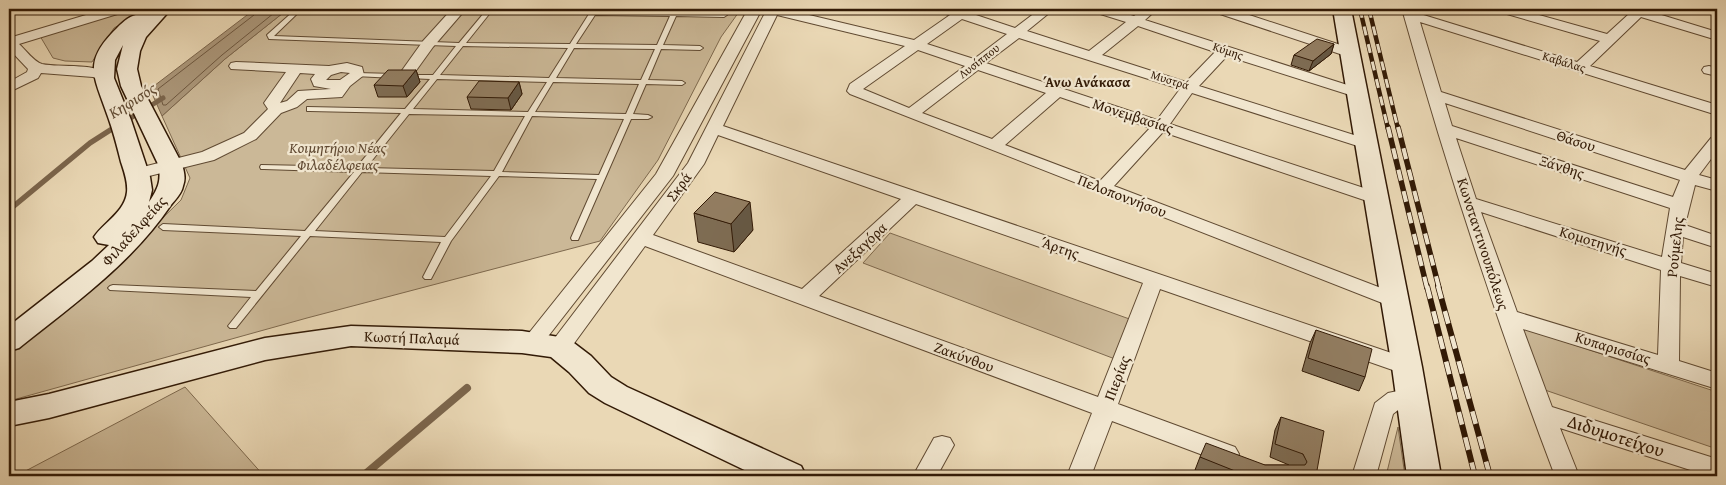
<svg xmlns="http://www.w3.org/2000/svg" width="1726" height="485" font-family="'Gentium Book Plus',serif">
<rect width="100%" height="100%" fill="#ead8b5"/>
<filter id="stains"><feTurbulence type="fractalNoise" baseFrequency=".004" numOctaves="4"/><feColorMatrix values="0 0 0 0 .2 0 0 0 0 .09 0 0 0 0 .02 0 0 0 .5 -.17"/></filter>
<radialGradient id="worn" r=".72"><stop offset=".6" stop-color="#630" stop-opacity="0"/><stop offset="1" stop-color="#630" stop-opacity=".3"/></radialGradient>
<path fill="#cbb897" stroke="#7e694e" d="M128,9H147L114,28L92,62L65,61L53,58L40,36Z
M288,9H741L721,37L658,160L600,241L307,318L9,401V353L54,317L121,259L181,200L190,178L162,116L225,59Z
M890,233L1135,321L1115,359L863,263Z
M1517,326L1717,392V449L1542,389Z
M185,387L264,476H16Z
M1398,427L1405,476H1386Z"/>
<path fill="#ab977a" stroke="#7b654c" d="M255,9H288L225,59L162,116L150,89Z"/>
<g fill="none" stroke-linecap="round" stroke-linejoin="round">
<path stroke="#6e5840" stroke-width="1" d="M257,9L254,15L158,89L163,105H166L222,55L279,9"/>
<path stroke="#7b654c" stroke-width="5" d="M113,129L163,98"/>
<path stroke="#7b654c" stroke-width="5.5" d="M9,210L90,143L115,127"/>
<path stroke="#7b654c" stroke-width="8" d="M363,476L467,388"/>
<g stroke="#604a32" stroke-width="2">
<path id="lane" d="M296,9H302L274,36L459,43L484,13L390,11L387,9L591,11L592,9H598L597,11L671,12L675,9L677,10V12L724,13L727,15L724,17L676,16L663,45L700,46L703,48L700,50L661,49L648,80L682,81L685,83L682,85L646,84L633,114L648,115L652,117L648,119H631L578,240H572L571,238L597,179L499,176L451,241L431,279H425L423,277L441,242L310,236L236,328H230L228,326L251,297L110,290L108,288L110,286L113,285L256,291L301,236L163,230L159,227L163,224L305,231L354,172L264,169H261L260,167L261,165L357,167L401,113L310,111H307V107L405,109L430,79L408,78L406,77V75H433L456,46L269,39L267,35L268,34ZM490,13L589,14L570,44L466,43ZM595,15L670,16L657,45L576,44ZM463,46L568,48L549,78L440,75ZM574,48L655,49L641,80L556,78ZM437,79L547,82L528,112L413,109ZM553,82L639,84L626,114L535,112ZM409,114L525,116L494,171L366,168ZM532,116L624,119L599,175L502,172ZM362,172L491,176L445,237L315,231Z
M357,73L395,74L398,76L395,78L355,76V74Z"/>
</g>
<g stroke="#604a32" stroke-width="2">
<path id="street" d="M106,9H126L124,12L19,44C25,49 34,62 42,64C60,68 100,62 111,77L109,80L104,81L93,77L41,73L38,78L9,92V82L27,72L28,69L9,49V38Z
M452,9L465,10L433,47L410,79H400L398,76L423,41Z
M748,9H762L673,176L539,348L532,351L525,348L521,343L525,338L656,174Z
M767,9H784L914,40L950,15L938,12L937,9H974L970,13L1015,28L1040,9H1054L1027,31L1089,51L1126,22L1094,12L1093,9H1111L1134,16L1143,9H1157L1145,20L1363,90L1366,93L1363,96H1353L1227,56L1199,86L1373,141L1375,144L1373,147L1367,149L1192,93L1170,124L1382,194L1385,198L1382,202L1376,203L1370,202L1163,132L1114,186L1402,296L1405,301L1402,306L1395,308L850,94L847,91L850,84L905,46L777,15L723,126L1415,361L1418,367L1415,373L1407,375L1160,289L1118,404L1235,447L1239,454L1235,461L1227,464L1112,421L1091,476H1067L1092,413L645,246L567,353L559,356L551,353L548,348L551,343L688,163ZM962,19L1007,34L974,59L927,44ZM1138,26L1215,52L1186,82L1102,55ZM1019,38L1180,89L1157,120L986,63ZM918,50L965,66L909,108L863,89ZM978,70L1046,93L992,139L922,113ZM1060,97L1150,128L1100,181L1005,145ZM718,135L901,199L802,289L653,235L704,164ZM916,204L1143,283L1098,397L819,296Z
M1212,9H1231L1356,50L1358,53L1356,56H1346L1214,12Z
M1402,9H1415L1417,13L1577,62L1600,41L1500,12L1498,9H1518L1607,34L1630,13L1624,12L1623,9H1642L1717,32V40L1641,17L1590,66L1717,105V115L1420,22L1441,92L1685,170L1711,138L1717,136V151L1699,175L1717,180V191L1695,185L1685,225L1717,236V248L1683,237L1681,263L1717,274V287L1680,276L1679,361L1717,373V389L1523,329L1552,407L1717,459V476H1709L1560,428L1579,476H1555C1497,323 1446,166 1402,9ZM1445,103L1680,180L1673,197L1452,126ZM1456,138L1670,208L1662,257L1476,199ZM1481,212L1661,270L1658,355L1517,312Z
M236,62L329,66L347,63L362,67L364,75L350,86L342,97L307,99L297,107L281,113L256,139L214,160L137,179L131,178L128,174L131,170L202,152L244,133L268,109L264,103L286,72L231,69L229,66L231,63ZM341,72L350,73L340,80H326L331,75ZM300,73L315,74L311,79L314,86L331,89L298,91L287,101L280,103Z
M1709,66L1717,68V76L1704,73L1702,70L1704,67Z
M1412,388L1420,391L1423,397L1420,403L1402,407L1393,414L1376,476H1352L1375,403L1388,393Z
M942,436L950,438L954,445L937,476H913L934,438Z"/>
</g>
<g stroke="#321a06" stroke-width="3">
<path id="secondary" d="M152,9H171L146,37L140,51L137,69L141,86L182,164C184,172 186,178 183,186C182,193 175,200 171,205C132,263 73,305 19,348L9,351V326L92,261L109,245L98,243L94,237C104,222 125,212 127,192C128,182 124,171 121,162C117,146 113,130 107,114C94,76 82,62 117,28C125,20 134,12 146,15ZM123,45L117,69L121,86L158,164C162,180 158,189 149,202L152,190L150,177L131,120L114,78L115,60Z
M1333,9H1351L1422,367L1441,476H1407L1392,367Z
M351,326L522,331L559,337L570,340L591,356L611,377L627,387L801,466L806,476H757L605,403L589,393L569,372L551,357L522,353L351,346L265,360L49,418L9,426V402L49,394L265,338Z"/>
</g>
<use href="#lane" fill="#f1e6cf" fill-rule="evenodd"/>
<use href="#street" fill="#f1e6cf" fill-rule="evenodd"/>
<use href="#secondary" fill="#f1e6cf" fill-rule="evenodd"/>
<g stroke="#321a06" stroke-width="4.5">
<path id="rail-far2" d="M1360,9L1388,129
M1369,9L1398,129"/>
</g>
<g stroke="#321a06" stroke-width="5.5">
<path id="rail-far1" d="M1388,127L1427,288
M1398,127L1439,288"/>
</g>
<g stroke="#321a06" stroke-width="6">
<path id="rail" d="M1427,286L1475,476
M1438,286L1490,476"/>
</g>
<use href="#rail-far2" stroke="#f1e6cf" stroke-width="3" stroke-dasharray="9" stroke-linecap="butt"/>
<use href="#rail-far1" stroke="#f1e6cf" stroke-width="4" stroke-dasharray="11" stroke-linecap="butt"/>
<use href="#rail" stroke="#f1e6cf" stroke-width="4.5" stroke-dasharray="13" stroke-linecap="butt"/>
</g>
<path fill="#7e6c53" stroke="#321a06" d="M1334,44L1331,54L1309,71L1291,65L1294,55Z
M416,70L420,82L407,97H378L374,85Z
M519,82L522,94L511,110L471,109L467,97Z
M694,213L753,230L734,252L698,242Z
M1316,330L1365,377L1359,391L1302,371L1310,343Z
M1281,417L1316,476H1211L1195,470L1200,457L1265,465H1289L1270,457L1275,430Z"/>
<path fill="#665844" stroke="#321a06" d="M1334,44L1331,54L1309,71L1313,61Z
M416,70L420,82L407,97L403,86Z
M519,82L522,94L511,110L508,98Z
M750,202L753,230L734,252L731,224Z"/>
<path fill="#927d61" stroke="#321a06" d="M1317,39L1334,44L1313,61L1294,55Z
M388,70H416L403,86L374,85Z
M479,81L519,82L508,98L467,97Z
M715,192L750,202L731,224L694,213Z
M1316,330L1372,349L1365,377L1308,358Z
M1281,417L1324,431L1316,476H1238L1240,473L1200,457L1206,443L1265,465H1305L1307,462L1303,454L1275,444Z"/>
<g text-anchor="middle" stroke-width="4.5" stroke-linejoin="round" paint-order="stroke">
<g font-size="12" fill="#321a06" stroke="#f1e6cf">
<text transform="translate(1228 51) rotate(19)" y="4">Κύμης</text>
<text transform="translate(979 61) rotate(-38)" y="4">Λυσίππου</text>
<text transform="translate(1564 62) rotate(17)" y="4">Καβάλας</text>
<text transform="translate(1170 80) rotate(17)" y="4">Μυστρά</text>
</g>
<g font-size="14" font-weight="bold" fill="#321a06" stroke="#f1e6cf">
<text x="1087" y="87">Άνω Ανάκασα</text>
</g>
<g font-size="15" fill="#321a06" stroke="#f1e6cf">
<text transform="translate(1133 116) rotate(18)" y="5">Μονεμβασίας</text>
<text transform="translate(1576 141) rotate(18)" y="5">Θάσου</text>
<text transform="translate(1562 167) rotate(18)" y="5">Ξάνθης</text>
<text transform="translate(679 187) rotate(-54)" y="5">Σκρά</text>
<text transform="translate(1122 196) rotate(21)" y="5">Πελοποννήσου</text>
<text transform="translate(134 231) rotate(-48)" y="5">Φιλαδελφείας</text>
<text transform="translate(1593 241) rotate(17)" y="5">Κομοτηνής</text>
<text transform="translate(1483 244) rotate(72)" y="5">Κωνσταντινουπόλεως</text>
<text transform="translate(1675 247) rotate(-84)" y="5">Ρούμελης</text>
<text transform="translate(860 248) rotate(-43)" y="5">Ανεξαγόρα</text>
<text transform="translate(1060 248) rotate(19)" y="5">Άρτης</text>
<text transform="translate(412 338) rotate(2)" y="5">Κωστή Παλαμά</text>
<text transform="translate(1613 348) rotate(17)" y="5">Κυπαρισσίας</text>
<text transform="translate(964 357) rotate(20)" y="5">Ζακύνθου</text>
<text transform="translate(1117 378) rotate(-69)" y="5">Πιερίας</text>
</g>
<g font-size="15" font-style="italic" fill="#604932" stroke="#f1e6cf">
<text x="338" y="153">Κοιμητήριο Νέας<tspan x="338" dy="17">Φιλαδέλφειας</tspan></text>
</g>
<g font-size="16" font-style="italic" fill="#624c34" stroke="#f1e6cf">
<text transform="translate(132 100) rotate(-32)" y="6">Κηφισός</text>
</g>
<g font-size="18" fill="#321a06" stroke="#f1e6cf">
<text transform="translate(1616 436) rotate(18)" y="6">Διδυμοτείχου</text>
</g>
</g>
<rect width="1726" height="485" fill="none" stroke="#ead8b5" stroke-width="30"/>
<rect x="10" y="10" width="1706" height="465" fill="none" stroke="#321a06" stroke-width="2.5"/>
<rect x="15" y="15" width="1696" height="455" fill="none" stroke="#321a06"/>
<rect width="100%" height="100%" filter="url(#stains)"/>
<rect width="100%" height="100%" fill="url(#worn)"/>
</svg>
